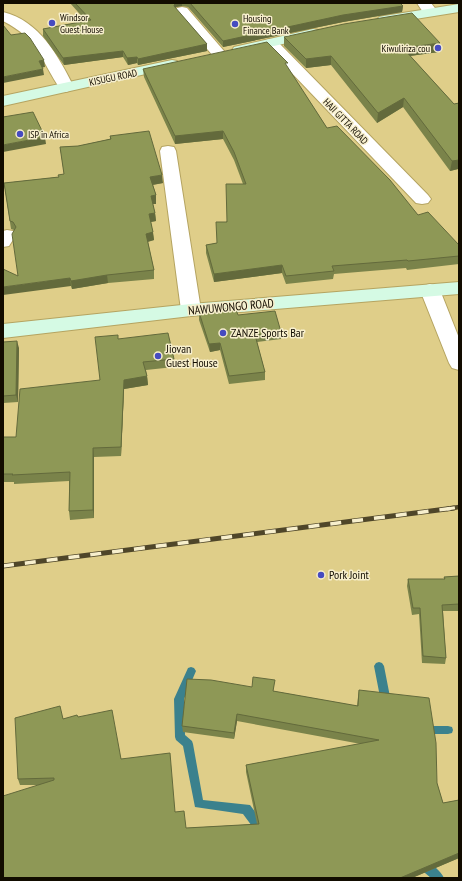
<svg xmlns="http://www.w3.org/2000/svg" width="462" height="881" font-family="'PT Sans Narrow',sans-serif">
<rect width="100%" height="100%" fill="#dfce89"/>
<g fill="none" stroke-linecap="round" stroke-linejoin="round">
<path fill="#3b818d" fill-rule="evenodd" d="M379,662L382,663L384,666L391,702L389,705L386,706L383,705L381,702L374,666L376,663Z
M191,667L194,668L196,671L184,699L185,735L192,741L193,744L203,800L250,805L268,829L269,833L268,837L264,838L260,837L243,814L195,807L183,746L176,740L175,737L174,699L188,668Z
M424,726H448L452,727L453,730L452,733L448,734H424L420,733L419,730L420,727Z
M423,859C430,862 441,871 444,878H431L419,868L418,864L419,860Z"/>
<g stroke="#b5a461" stroke-width="2">
<path id="street" d="M417,3H431L438,12L436,15C426,18 422,11 417,3Z
M182,7L187,8L224,51L226,54L224,57L219,58L214,57L177,14L175,11L177,8Z
M3,12C40,21 58,56 74,87L71,90L66,92L61,90C40,60 40,40 3,21Z
M271,39L276,40L428,195L431,199L428,203L422,204L416,203L266,46L264,43L266,40Z
M168,146L174,147L176,151L201,310L198,314L191,316L184,314L181,310L160,151L162,147Z
M7,230L13,231L16,235L9,246L3,247V231Z
M430,284L437,286L440,290L459,338V370L452,368L449,363L420,290L423,286Z"/>
</g>
<g stroke="#b5a461" stroke-width="2">
<path id="secondary" d="M459,4V12L384,24L379,23L377,20L379,17L384,16Z
M313,29L318,30L320,33L318,36L239,54L234,53L232,50L234,47Z
M172,60L177,61L179,64L177,67L3,106V96Z
M459,282V294L191,316L3,338V324L191,304Z"/>
</g>
<use href="#street" fill="#fff" fill-rule="evenodd"/>
<use href="#secondary" fill="#d5fae4" fill-rule="evenodd"/>
<g stroke="#4f4629" stroke-width="4.5">
<path id="rail-far1" d="M447,509L459,507"/>
</g>
<g stroke="#4f4629" stroke-width="5">
<path id="rail" d="M3,566L454,508"/>
</g>
<use href="#rail-far1" stroke="#f7efcd" stroke-width="3" stroke-dasharray="8" stroke-linecap="butt"/>
<use href="#rail" stroke="#f7efcd" stroke-width="3.5" stroke-dasharray="11" stroke-linecap="butt"/>
</g>
<path fill="#7a834a" d="M70,3H400L403,6L402,12L343,22L223,47L188,7L182,6L176,7L175,8L207,44V51L138,65L137,63L128,65L123,57L64,65L43,36V29L86,21Z
M284,37L439,52L410,56L454,104L459,103V171L458,169L450,171L403,107L377,123L331,65L306,68L284,46Z
M287,67L327,128L418,215L459,245V264L407,270L406,268L334,274L333,279L286,284L282,273L214,282L206,253V245L217,243L243,184L234,160L223,139L175,144L144,77L143,69Z
M110,136L163,183L153,185L156,195V204H153L155,213L156,221L151,222L154,240L148,242L154,270V279L108,283L72,289L71,286L18,276L14,230L11,229L4,183L59,177L64,174L60,147L78,146L110,139Z
M459,299V310L458,306Z
M199,312L238,315L281,332V339L257,342L265,372V380L229,384L220,350L210,352L199,320Z
M118,339L174,359V367L146,370L147,376L148,385L124,389L121,456L94,457V518L70,520L69,511V481L14,484V482H3V437H16L100,380Z
M3,342L19,348L18,402L3,403Z
M459,576V611H443L446,658L445,664L422,663L419,614L412,615L407,586L408,579H444V577Z
M274,686L273,691L357,706L358,697L359,690L437,783L443,803L459,800V858L412,878H3L39,785H20L18,779L63,719L78,717L175,812L186,828L257,824L246,772V765L361,744L237,721L234,739L183,732L182,726L252,687Z"/>
<path fill="#636a3c" d="M175,3H182V6L176,7L174,12V6Z
M403,6L402,12L343,22L223,47V41L343,15Z
M440,43L439,52L402,57L403,48Z
M207,44V51L138,65V59Z
M123,51V57L64,65L63,58Z
M331,56V65L306,68V59Z
M137,57V63L128,65L127,58Z
M44,60L45,67L40,68L39,61Z
M43,69L44,75L3,83V77Z
M404,98L403,107L377,123L378,113Z
M223,131V139L175,144V136Z
M45,137L46,144L3,152V145Z
M459,160L458,169L450,171L452,161Z
M162,175L163,183L151,185L150,177Z
M156,195V204H151V196Z
M155,213L156,221L150,222L149,214Z
M153,232L154,240L146,242V234Z
M282,265V273L214,282V274Z
M107,275L108,283L72,289L71,281Z
M70,278L71,286L3,295V287Z
M17,341L19,348L18,402L16,395Z
M220,343V350L210,352L209,344Z
M147,376L148,385L124,389L121,456V447L124,380Z
M93,448L94,457V518L93,510Z
M237,714V721L234,739V733Z
M459,853V858L412,878H400Z"/>
<path fill="#8e9856" stroke="#636a3c" d="M75,3H175L174,6L207,44L138,59L137,57L127,58L123,51L63,58L43,29L91,20Z
M190,3H400L403,6L343,15L223,41Z
M412,13L440,43L403,48L454,104L459,103V160L452,161L404,98L378,113L331,56L306,59L284,37L344,24Z
M3,25L11,35L25,33L30,38L44,60L39,61L43,69L3,77Z
M267,42L288,63H285L327,128L337,126L390,180L418,215L428,212L459,245V256L408,261L407,260L332,266L334,271L286,276L282,265L214,274L206,245L217,243L216,222H227L226,184H246L234,152L223,131L175,136L143,69Z
M33,112L45,137L3,145V117Z
M149,131L162,175L150,177L156,195L151,196L155,213L149,214L153,232L146,234L154,270L107,275L71,281L70,278L3,287V269L18,276L12,234L16,227L13,222L10,221L4,183L59,177L58,175L64,174L60,147L78,146L111,139L110,136Z
M235,307L238,315L275,311L281,332L255,335L265,372L229,376L220,343L209,344L199,312Z
M168,333L174,359L143,362L147,376L124,380L121,447L93,448V510L69,511L70,472L12,475L13,474H3V437H16L20,389L100,380L95,337L118,335V339Z
M17,341L16,395L3,396V342Z
M459,576V604L442,605L446,658L423,656L420,608H413L408,579H445L444,577Z
M253,677L275,680L273,691L358,706L359,690L429,698L436,743L437,783L443,803L459,800V853L400,878H3V796L54,780V778L18,779L15,718L60,706L63,719L77,715L78,717L112,710L121,759L170,753L175,812L184,811L186,828L259,824L246,765L379,740L237,714L234,733L182,726L187,679L211,680L252,687Z"/>
<g fill="#464bc0" stroke="#f7efcd" stroke-width="1.5">
<circle cx="52" cy="23" r="4"/>
<circle cx="235" cy="24" r="4"/>
<circle cx="438" cy="48" r="4"/>
<circle cx="20" cy="134" r="4"/>
<circle cx="223" cy="333" r="4"/>
<circle cx="158" cy="356" r="4"/>
<circle cx="321" cy="575" r="4"/>
</g>
<g text-anchor="middle" stroke-width="3" stroke-linejoin="round" paint-order="stroke">
<g font-size="10" fill="#120c00" stroke="#f7efcd" text-anchor="start">
<text x="60" y="21">Windsor<tspan x="60" dy="12">Guest House</tspan></text>
<text x="243" y="22">Housing<tspan x="243" dy="12">Finance Bank</tspan></text>
<text x="430" y="52" text-anchor="end">Kiwuliriza cou</text>
<text x="28" y="138">ISP in Africa</text>
</g>
<g font-size="10" fill="#120c00" stroke="#f7efcd">
<text transform="translate(113 77) rotate(-12)" y="4">KISUGU ROAD</text>
<text transform="translate(346 121) rotate(46)" y="4">HAJI GITTA ROAD</text>
</g>
<g font-size="12" fill="#120c00" stroke="#f7efcd">
<text transform="translate(231 307) rotate(-5)" y="4">NAWUWONGO ROAD</text>
</g>
<g font-size="12" fill="#120c00" stroke="#f7efcd" text-anchor="start">
<text x="231" y="337">ZANZE Sports Bar</text>
<text x="166" y="353">Jiovan<tspan x="166" dy="14">Guest House</tspan></text>
<text x="329" y="579">Pork Joint</text>
</g>
</g>
<rect width="462" height="881" fill="none" stroke="#120c00" stroke-width="8"/>
</svg>
